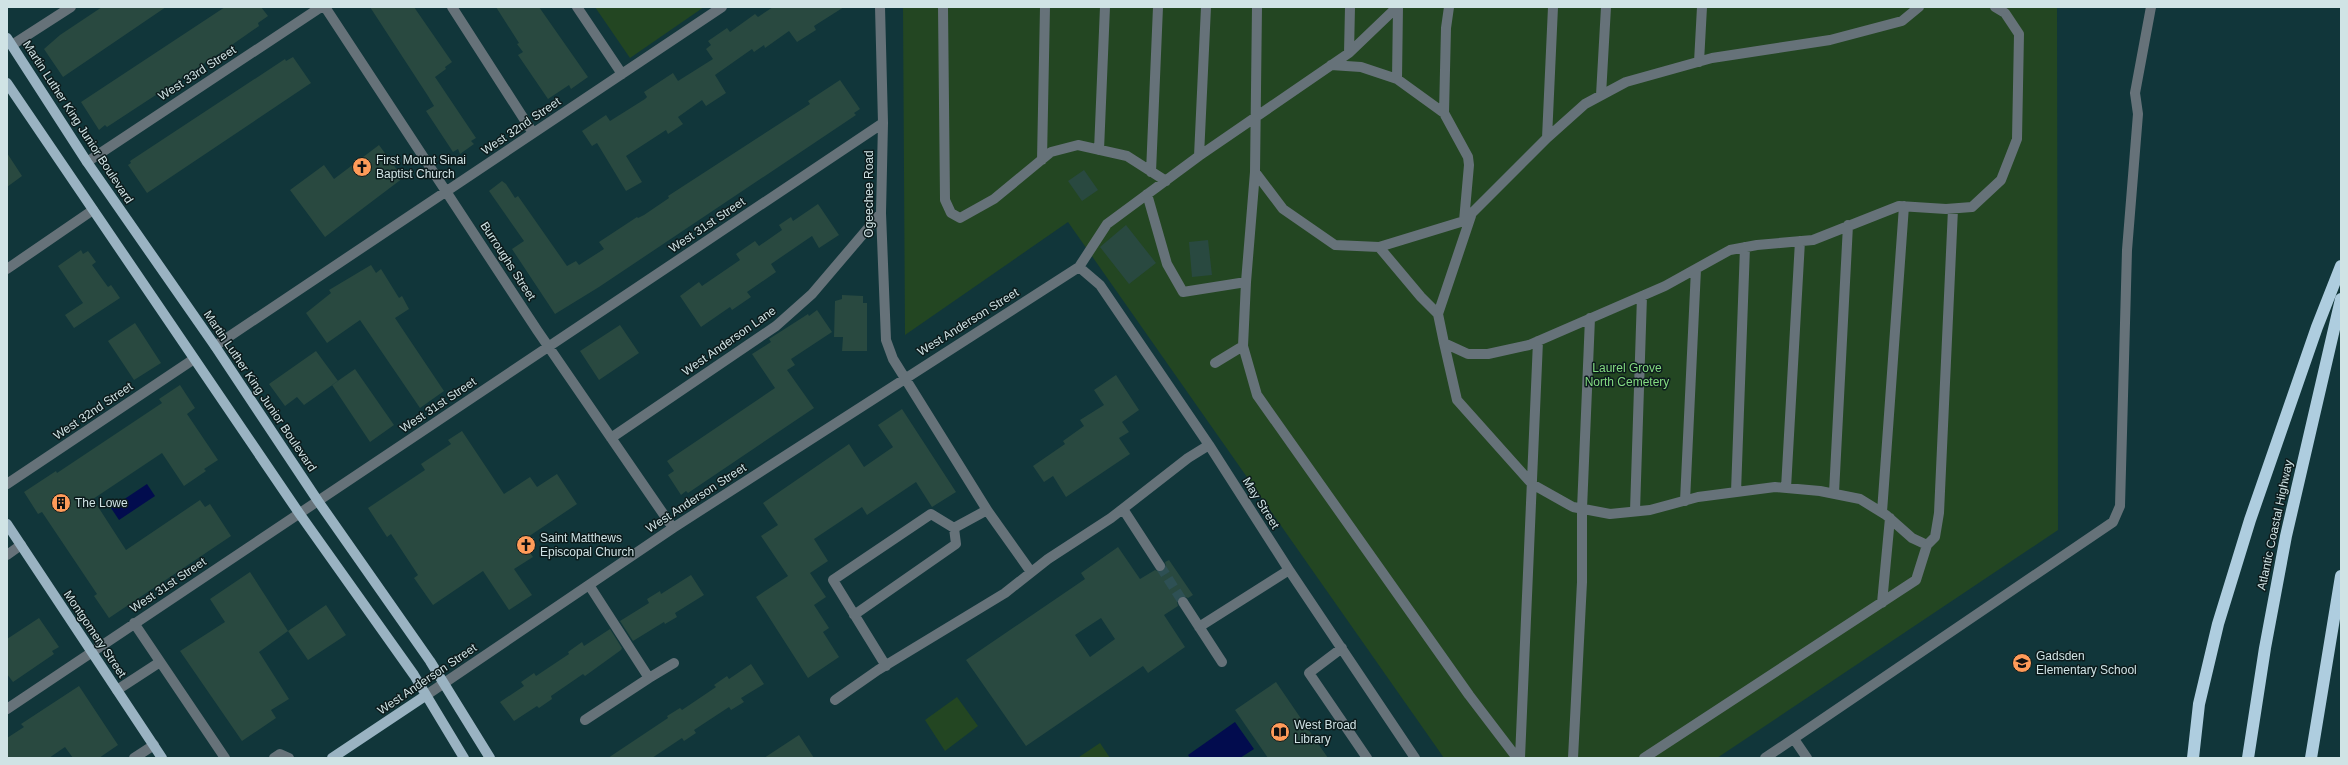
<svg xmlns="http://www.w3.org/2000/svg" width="2348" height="765" font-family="Arial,sans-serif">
<rect width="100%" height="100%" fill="#11363a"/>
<path fill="#234622" d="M595,7H704L630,58Z
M903,7H2057L2058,530L1717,758H1444L1068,222L905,335Z
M957,697L978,726L945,751L925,720Z
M1100,743L1110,758H1080L1079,757Z"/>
<path fill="#020c4e" d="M147,484L155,496L119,520L111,508Z
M1235,722L1254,749L1240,758H1190L1188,755Z"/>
<path fill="#294940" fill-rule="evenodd" d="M102,7H166L63,77L44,49L60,35Z
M225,7H261L268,16L258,23L259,26L226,49L107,127L105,125L99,130L81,102Z
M370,7H414L452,62L445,67L446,69L435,77L476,138L471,141L474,144L460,154L458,149L453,152L426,111L434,106L428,96Z
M496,7H539L588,77L571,89L569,85L548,99L518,55L523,52L517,44L519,43Z
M773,7H844L814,26L816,30L797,42L789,31L765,48L764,45L754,52L752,49L715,75L726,93L706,106L702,100L678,117L683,124L668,134L666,130L626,156L642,182L626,191L597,143L592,146L582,131L606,115L610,121L645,99L647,97L644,92L673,73L678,81L713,59L706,49L711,45L708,41L727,28L730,32L755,14L758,17Z
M293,57L311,83L147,193L128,165L131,163L130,161L285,59L286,61Z
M840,80L860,109L854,113L856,115L599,287L555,314L512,249L524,241L489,191L502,181L506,184L515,198L518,196L567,266L576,261L579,265L604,249L599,242L637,217L638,218L644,215L669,198L668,196L810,104L808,101Z
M379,145L403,178L325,237L290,190L324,165L334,179Z
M7,153L22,176L7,187Z
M1084,170L1098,190L1082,201L1068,181Z
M818,204L839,235L819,248L812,236L771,264L776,272L747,292L751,297L732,310L730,307L701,327L680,296L699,282L702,286L740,260L736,254L755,241L759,246L782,230L779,225L791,217L793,221Z
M1126,225L1156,263L1129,284L1100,247Z
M1208,240L1212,275L1192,277L1189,242Z
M81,250L83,254L88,251L96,262L92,265L108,287L111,285L120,298L74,328L65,315L83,303L58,266Z
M371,265L376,273L381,269L399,298L402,296L409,309L395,318L444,391L420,408L360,320L327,343L306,313L331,293L329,290Z
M842,295L863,296V303H867V351H842L843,337H834L835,301L842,299Z
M817,310L832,332L791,359L795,365L787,370L814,408L688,493L686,491L681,495L668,475L674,471L667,461L775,388L752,354L771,342L769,339L808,314L809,316Z
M135,323L161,363L134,380L108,341Z
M620,325L639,353L599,380L580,351Z
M316,351L338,381L304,405L297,397L285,406L269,384Z
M355,369L394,425L370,442L332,385Z
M1116,375L1139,410L1122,422L1129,432L1119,438L1130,454L1066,497L1053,476L1044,482L1033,466L1065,444L1063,441L1084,426L1080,420L1104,405L1094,390Z
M180,385L195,408L187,414L218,460L204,469L206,471L184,486L162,453L93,499L126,550L200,500L205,507L210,504L231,536L109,618L94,596L97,594L42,512L38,514L24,492L56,471L57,473L162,403L159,399Z
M902,409L956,492L932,507L916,482L867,515L862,507L814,539L828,561L810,573L826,597L814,605L829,628L823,632L839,657L808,678L756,597L788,576L761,536L778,525L763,503L849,444L864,467L893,447L878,425Z
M462,431L504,494L530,477L537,487L557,474L577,504L522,541L533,557L514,569L532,595L509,610L483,571L433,605L414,578L418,575L391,534L387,537L368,508L425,470L421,464L451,444L448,440Z
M1118,547L1140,579L1155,570L1160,572L1164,571L1166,566L1165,562L1169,560L1193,595L1188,598L1183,596L1179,597L1177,602L1178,606L1164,615L1185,647L1148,673L1143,666L1026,746L966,660L1085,579L1081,573ZM1101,618L1115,639L1090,657L1075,635Z
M250,572L288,631L259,652L289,699L271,710L276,718L242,741L180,651L225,622L210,599Z
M691,575L704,595L675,613L677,617L665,624L664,622L633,641L620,621L649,603L647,599L660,591L661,594Z
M326,605L346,635L308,660L288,631Z
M39,618L59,647L52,651L54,654L13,682L7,674V639Z
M610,629L622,648L621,650L585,676L583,674L551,696L552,699L539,708L537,706L514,721L500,702L524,686L521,682L534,673L536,676L569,654L568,652L582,642L584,646Z
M751,664L764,684L741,698L744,702L731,710L729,707L694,730L696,733L684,741L682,738L652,758H608L668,718L667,716L680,708L682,710L716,687L714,685L727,676L729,679Z
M1276,682L1328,758H1268L1235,710Z
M79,686L118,745L99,758H73L65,747L49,758H7V738L24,727L21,724Z
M799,735L814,758H764Z"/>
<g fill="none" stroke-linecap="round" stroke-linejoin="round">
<path stroke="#2e5054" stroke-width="10" stroke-dasharray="10 5" stroke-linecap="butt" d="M1160,566L1183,602"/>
<path stroke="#667279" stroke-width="10" d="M325,7L537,330L673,528
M452,7L533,133
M577,7L622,74
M880,7L883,123L881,213L886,340L893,359L987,510L1031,572
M943,7L945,200L951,213L960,218L994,199L1051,152L1078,145L1127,156L1166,181
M1257,7L1255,172L1246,282L1243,346L1257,395L1469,695L1517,758
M1449,7L1446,28L1444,113L1468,157L1469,165L1464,221
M12,45L71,7
M1349,53L1350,7
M1699,62L1702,7
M1331,65L1361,67L1397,79L1444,113
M1397,79L1398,7
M1601,95L1606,7
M1547,138L1553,7
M1099,150L1105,7
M1199,156L1206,7
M1042,160L1045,7
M87,162L321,7
M1151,172L1158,7
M1255,172L1283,209L1335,245L1379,247L1464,221L1547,138L1585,104L1626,82L1712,58L1830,40L1902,21L1919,7
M1147,194L1167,264L1183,292L1246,282
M1379,247L1421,297L1438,314L1471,216
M1079,267L1100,285L1209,445L1289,570L1415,758
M7,269L93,210
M1438,314L1444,343L1468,354H1488L1529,345L1665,286L1730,250L1757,245L1813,240L1899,206L1946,209L1972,207L2001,180L2017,139L2019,34L2005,13L1995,7
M1444,343L1457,400L1532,484L1573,507L1610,514L1650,510L1698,497L1775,487L1820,491L1860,499L1886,515L1912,538L1927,545
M215,346L722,7
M1215,363L1243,346
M611,438L776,326L812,294L881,213
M7,484L194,359
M1786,488L1800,241
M1736,492L1745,247
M1834,493L1848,225
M1685,501L1696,269
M1123,509L1160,566
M1635,511L1642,296
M1882,512L1904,206
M954,528L987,510
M7,555L21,545
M1183,602L1222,662
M1882,603L1890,518
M854,615L956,544L954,528L931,514L833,580L886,666
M134,623L225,758
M1199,627L1289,570
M1342,648L1309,673L1367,758
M649,678L674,663
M117,690L160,662
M425,696L673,528L1079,267L1107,224L1199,156L1349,53L1397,7
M835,700L878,670L1005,593L1048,559L1111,518L1188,458L1209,445
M7,709L883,123
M585,720L649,678L589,585
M1794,739L1807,758
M134,758L154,745
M274,758L280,754L289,758
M1520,758L1538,341
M1573,758L1582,582V509L1590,318
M1644,758L1916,580L1927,545L1935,537L1939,513L1953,209
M1765,758L2113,522L2120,506L2127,250L2138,114L2135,93L2151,7"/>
<path stroke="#9ab3c2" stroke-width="10" d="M7,38L87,162L215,346L318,501L430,661L490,758
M7,83L299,513L414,675L464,758
M7,524L162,758
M332,758L425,696"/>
<path stroke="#aecddf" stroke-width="12" d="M2193,758L2199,704L2218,624L2250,520L2317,327L2341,266
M2248,758L2265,648L2286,536L2341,299
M2311,758L2341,576"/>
</g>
<defs>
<g id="church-disc" transform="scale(1)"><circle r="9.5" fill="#ff9b59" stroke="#0c1b1c"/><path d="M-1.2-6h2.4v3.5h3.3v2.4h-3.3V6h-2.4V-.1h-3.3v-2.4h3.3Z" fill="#111"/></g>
<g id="building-disc" transform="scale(1)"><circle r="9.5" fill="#ff9b59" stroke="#0c1b1c"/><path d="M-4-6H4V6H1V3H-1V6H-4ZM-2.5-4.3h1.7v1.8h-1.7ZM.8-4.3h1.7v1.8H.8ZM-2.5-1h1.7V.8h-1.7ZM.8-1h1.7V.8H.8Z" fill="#111"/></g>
<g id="school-disc" transform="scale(1)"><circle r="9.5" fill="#ff9b59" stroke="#0c1b1c"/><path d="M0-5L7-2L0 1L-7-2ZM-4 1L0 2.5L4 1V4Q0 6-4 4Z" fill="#111"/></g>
<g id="library-disc" transform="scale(1)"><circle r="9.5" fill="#ff9b59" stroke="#0c1b1c"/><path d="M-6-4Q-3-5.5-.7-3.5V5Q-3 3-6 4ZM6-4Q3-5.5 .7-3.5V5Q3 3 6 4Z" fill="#111"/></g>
</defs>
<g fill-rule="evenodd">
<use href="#church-disc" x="362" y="167"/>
<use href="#building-disc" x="61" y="503"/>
<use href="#church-disc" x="526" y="545"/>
<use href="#school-disc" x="2022" y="663"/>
<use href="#library-disc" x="1280" y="732"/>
</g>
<g text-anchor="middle" stroke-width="3" stroke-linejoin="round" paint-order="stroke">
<g font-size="12" fill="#d0e3e5" stroke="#0c1b1c">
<text transform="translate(197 73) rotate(-33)" y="4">West 33rd Street</text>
<text transform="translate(78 122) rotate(57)" y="4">Martin Luther King Junior Boulevard</text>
<text transform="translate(521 126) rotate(-34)" y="4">West 32nd Street</text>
<text transform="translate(869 194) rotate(-90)" y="4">Ogeechee Road</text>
<text transform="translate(707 225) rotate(-34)" y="4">West 31st Street</text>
<text transform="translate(508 261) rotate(57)" y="4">Burroughs Street</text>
<text transform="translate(968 322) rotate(-32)" y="4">West Anderson Street</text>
<text transform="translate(729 341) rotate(-35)" y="4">West Anderson Lane</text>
<text transform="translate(260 391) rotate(56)" y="4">Martin Luther King Junior Boulevard</text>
<text transform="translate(438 405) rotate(-34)" y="4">West 31st Street</text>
<text transform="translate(93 411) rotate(-34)" y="4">West 32nd Street</text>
<text transform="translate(696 498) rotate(-33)" y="4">West Anderson Street</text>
<text transform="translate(1261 503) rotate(58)" y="4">May Street</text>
<text transform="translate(2275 525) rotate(-78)" y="4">Atlantic Coastal Highway</text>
<text transform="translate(168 585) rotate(-34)" y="4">West 31st Street</text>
<text transform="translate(95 634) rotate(56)" y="4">Montgomery Street</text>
<text transform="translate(427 679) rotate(-34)" y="4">West Anderson Street</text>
</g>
<g font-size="12" fill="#d0e3e5" stroke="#0c1b1c" text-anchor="start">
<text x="376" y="164">First Mount Sinai<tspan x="376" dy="14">Baptist Church</tspan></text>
<text x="75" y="507">The Lowe</text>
<text x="540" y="542">Saint Matthews<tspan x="540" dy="14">Episcopal Church</tspan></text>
<text x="2036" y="660">Gadsden<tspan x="2036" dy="14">Elementary School</tspan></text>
<text x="1294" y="729">West Broad<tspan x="1294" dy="14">Library</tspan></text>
</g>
<g font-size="12" fill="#83da81" stroke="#0c1b1c">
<text x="1627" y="372">Laurel Grove<tspan x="1627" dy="14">North Cemetery</tspan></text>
</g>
</g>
<rect width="2348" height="765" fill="none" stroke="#d0e3e5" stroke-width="16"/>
</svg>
